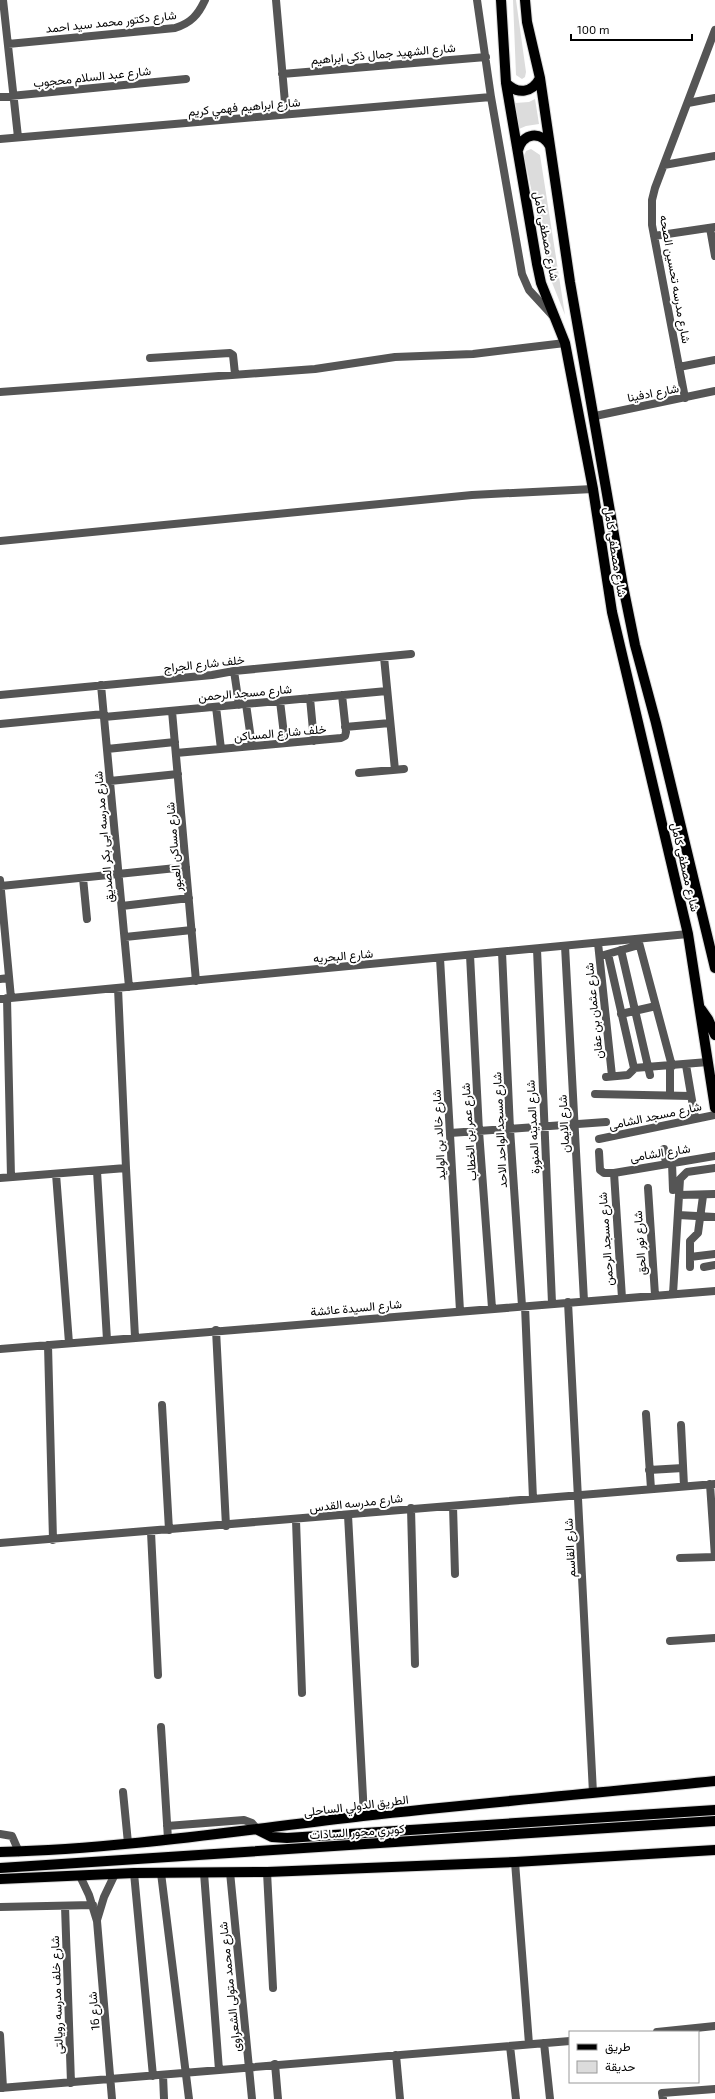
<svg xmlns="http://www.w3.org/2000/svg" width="715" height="2099" font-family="'Exo 2',Vazirmatn,sans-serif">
  <rect width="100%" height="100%" fill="#fff"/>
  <path fill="#dcdcdc" d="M513,0h3l10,72 -1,5 -3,2 -6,-4z
    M535,99l4,25 -13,2 -7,3 -4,-26 14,-1z
    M531,149l9,6 25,160 -14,-35 -27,-124 2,-5z"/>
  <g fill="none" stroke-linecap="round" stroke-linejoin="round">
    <g stroke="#dbdbdb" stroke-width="12">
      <path id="primary" d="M501,0l5,83 31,181 4,19 24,60 28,146 19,123 76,322 27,174
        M525,0l2,22 13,56 30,204 53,304 12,59 21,78 59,245
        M506,83c12,12 26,10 34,-5
        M518,150c5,-17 23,-20 32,-4
        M701,1009l7,10 7,16
        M258,1830l14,7 15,1 428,-28
        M0,1852c121,-3 242,-22 363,-36 117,-13 235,-23 352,-35
        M0,1868l715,-47
        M0,1879l134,-6 133,-1 248,-10 200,-12"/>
    </g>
    <path stroke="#555" stroke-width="8" d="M3,0l15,137
      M276,0l10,114
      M477,0l14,97 31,177 7,16 23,25
      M8,44l167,-16c16,-5 23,-13 30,-28
      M282,74l204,-17
      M0,97l186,-18
      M688,103l27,-5
      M0,139l491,-42
      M664,165l51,-9
      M710,228l5,28
      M654,236l61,-9
      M150,358l80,-5 3,2 2,19
      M679,367l36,-7
      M0,392l315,-23 80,-12 78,-3 92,-11
      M685,398l-33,-173v-25l3,-12 60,-158
      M595,416l120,-25
      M0,541l472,-46 121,-6
      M384,657l11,113
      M234,671l5,34
      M101,685l28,302
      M0,695l212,-20 22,-4 177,-17
      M310,698l4,43
      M280,701l5,42
      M246,704l6,42
      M216,707l5,42
      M172,711l24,270
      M104,717l283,-26
      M0,724l104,-10
      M345,727l45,-4
      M107,749l68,-7
      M176,753l165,-15 4,-2 1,-4 -4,-37
      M359,773l45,-4
      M110,781l68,-7
      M83,878l4,41
      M0,880l11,118
      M1,886l185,-19
      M122,906l67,-8
      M125,937l67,-7
      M638,939l34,127
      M598,943l14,133
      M565,946l19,355
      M537,949l15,354
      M621,950l29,125
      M502,952l8,177 12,177
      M608,954l26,114 74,-6
      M470,955l9,176 13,177
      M604,955l35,-10
      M440,958l20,353
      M0,979l9,-1
      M118,988l8,180 9,169
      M7,998l4,179
      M0,999l688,-65
      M621,1014l35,-8
      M686,1065l9,53
      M670,1066v29
      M606,1077l22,-2 6,-6
      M595,1094l96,2
      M450,1133l156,-11
      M599,1139l116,-24
      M664,1149l2,15
      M599,1152l1,18 4,3h10
      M672,1163l1,27
      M97,1171l10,169
      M56,1174l13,169
      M0,1178l126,-10
      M648,1188l7,107
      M679,1195l36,-1
      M678,1215l37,2
      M690,1257l25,-3
      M690,1267v-26l8,-8 5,-37
      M704,1267l11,-2
      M673,1294l7,-115 7,-7 28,-4
      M622,1298l-8,-125 101,-17
      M568,1302l25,491
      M525,1306l8,193
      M216,1330l10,196
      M48,1345l5,195
      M0,1349l715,-58
      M162,1405l7,125
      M646,1414l5,75
      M681,1425l3,61
      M649,1470l34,-2
      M710,1484l5,73
      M453,1506l2,68
      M411,1508l4,156
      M348,1515l16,301
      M296,1520l6,173
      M151,1532l7,143
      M0,1543l715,-59
      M680,1558l35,-1
      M670,1641l45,-3
      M161,1727l7,112
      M123,1792l5,51
      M167,1826l77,-6 8,3 6,7
      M0,1834l12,2 7,16
      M515,1862l14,182
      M230,1872l22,227
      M267,1872l6,116
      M134,1873l19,203
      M161,1873l28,226
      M204,1873l15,197
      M80,1876l9,19 8,26 15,178
      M65,1906l6,177
      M0,1907l93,-2
      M97,1920l7,-23 11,-23
      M657,2032l58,-6
      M0,2035l3,53
      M544,2043l6,56
      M510,2046l6,53
      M396,2055l4,44
      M275,2064l3,35
      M163,2075l1,24
      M0,2088l570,-47
      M663,2099l-1,-6 53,-4"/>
    <use href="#primary" stroke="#000" stroke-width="10"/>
  </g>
  <g text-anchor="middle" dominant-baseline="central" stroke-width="4" stroke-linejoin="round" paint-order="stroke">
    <g font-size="12" fill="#000" stroke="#fff">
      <text transform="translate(111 21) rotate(-6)">شارع دكتور محمد سيد احمد</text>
      <text transform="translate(383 53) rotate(-5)">شارع الشهيد جمال ذكى ابراهيم</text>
      <text transform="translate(92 76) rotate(-6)">شارع عبد السلام محجوب</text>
      <text transform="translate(244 106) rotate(-5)">شارع ابراهيم فهمي كريم</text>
      <text transform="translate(547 236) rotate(79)">شارع مصطفى كامل</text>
      <text transform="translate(676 279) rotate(80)">شارع مدرسه تحسين الصحه</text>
      <text transform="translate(653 392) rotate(-11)">شارع ادفينا</text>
      <text transform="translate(616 552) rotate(81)">شارع مصطفى كامل</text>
      <text transform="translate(204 663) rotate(-6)">خلف شارع الجراج</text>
      <text transform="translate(245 692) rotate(-5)">شارع مسجد الرحمن</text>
      <text transform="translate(280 732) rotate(-5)">خلف شارع المساكن</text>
      <text transform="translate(103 837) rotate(-95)">شارع مدرسه ابى بكر الصديق</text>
      <text transform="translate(173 847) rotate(-95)">شارع مساكن العبور</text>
      <text transform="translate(686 867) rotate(77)">شارع مصطفى كامل</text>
      <text transform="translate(343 955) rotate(-5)">شارع البحريه</text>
      <text transform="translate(593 1011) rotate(-96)">شارع عثمان بن عفان</text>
      <text transform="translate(655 1115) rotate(-12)">شارع مسجد الشامى</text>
      <text transform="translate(563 1124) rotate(-93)">شارع الايمان</text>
      <text transform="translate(532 1127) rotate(-93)">شارع المدينه المنورة</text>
      <text transform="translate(499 1130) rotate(-93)">شارع مسجد الواحد الاحد</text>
      <text transform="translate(468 1132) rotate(-94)">شارع عمر بن الخطاب</text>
      <text transform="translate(438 1135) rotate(-93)">شارع خالد بن الوليد</text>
      <text transform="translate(660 1152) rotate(-9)">شارع الشامى</text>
      <text transform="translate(605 1239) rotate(-94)">شارع مسجد الرحمن</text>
      <text transform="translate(639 1243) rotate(-94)">شارع نور الحق</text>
      <text transform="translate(356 1307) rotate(-5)">شارع السيدة عائشة</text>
      <text transform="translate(356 1502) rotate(-6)">شارع مدرسه القدس</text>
      <text transform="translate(569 1548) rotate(-93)">شارع القاسم</text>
      <text transform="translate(356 1805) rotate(-7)">الطريق الدولي الساحلى</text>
      <text transform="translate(357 1831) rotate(-4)">كوبري محور السادات</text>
      <text transform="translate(229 1987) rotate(-96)">شارع محمد متولى الشعراوى</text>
      <text transform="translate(56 1995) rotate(-92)">شارع خلف مدرسه رويالتى</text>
      <text transform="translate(93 2011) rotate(-95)">شارع 16</text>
    </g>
  </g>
  <rect x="569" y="2031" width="130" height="52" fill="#ffffff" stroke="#999999"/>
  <rect x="577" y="2044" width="20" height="6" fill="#000000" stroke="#999999"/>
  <text x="605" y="2051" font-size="12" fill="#000000">طريق</text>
  <rect x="577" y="2061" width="20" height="12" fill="#dcdcdc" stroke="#999999"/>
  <text x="605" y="2071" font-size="12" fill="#000000">حديقة</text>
  <path d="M571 34v6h121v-6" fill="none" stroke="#000000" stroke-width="2"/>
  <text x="577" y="34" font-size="12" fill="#000000" stroke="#ffffff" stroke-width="3" paint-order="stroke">100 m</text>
</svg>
